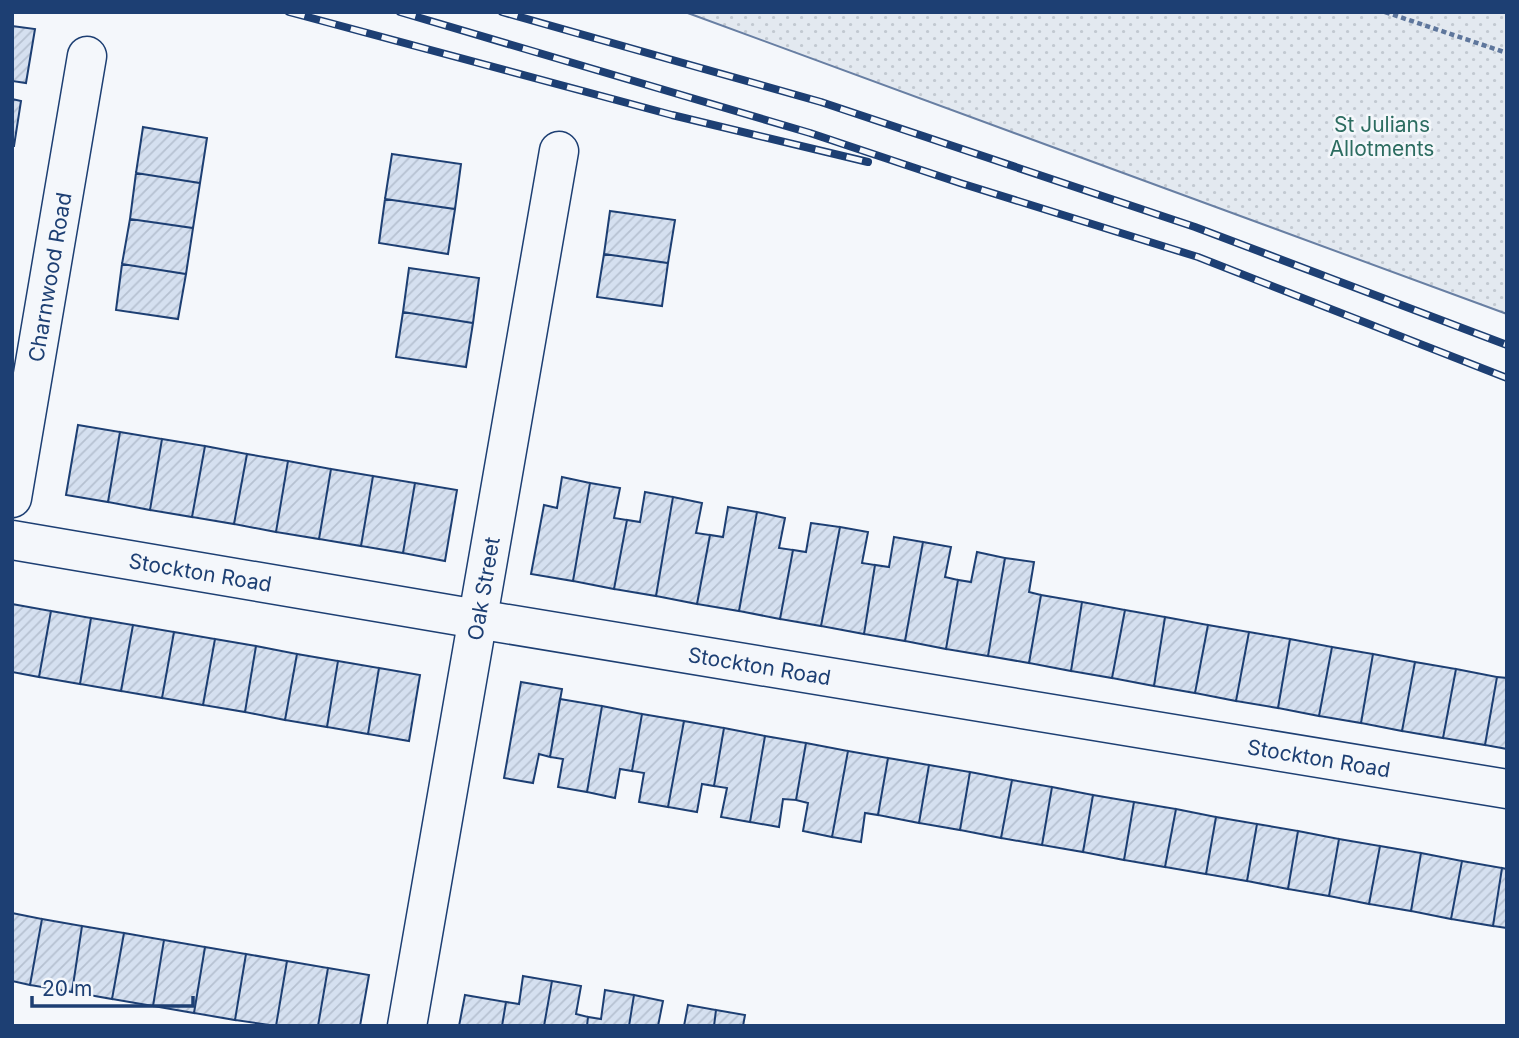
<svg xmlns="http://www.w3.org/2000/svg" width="1519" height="1038" font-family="Inter,sans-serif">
  <defs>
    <pattern id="garden-dots" width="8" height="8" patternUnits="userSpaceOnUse" patternTransform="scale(1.75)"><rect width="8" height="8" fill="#e3e9f0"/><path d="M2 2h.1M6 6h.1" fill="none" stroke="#c2c9d1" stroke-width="1.8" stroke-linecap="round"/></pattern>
    <pattern id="building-hatch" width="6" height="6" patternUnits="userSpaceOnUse" patternTransform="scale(1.75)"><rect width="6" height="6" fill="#d5e0f0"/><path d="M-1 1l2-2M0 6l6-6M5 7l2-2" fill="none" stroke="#b6c1d1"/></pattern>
  </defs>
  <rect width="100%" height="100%" fill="#f4f7fb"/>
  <path fill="url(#garden-dots)" stroke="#687fa3" stroke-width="2" d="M685,12h822v302z"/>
  <path fill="url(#building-hatch)" stroke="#1d3f73" stroke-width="2" d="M12,26l23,3 -9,54 -14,-2z
    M12,99l9,2 -7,45h-2z
    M143,127l64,11 -7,45 -64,-10z
    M392,154l69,10 -6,45 -70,-10z
    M136,173l64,10 -7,45 -63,-9z
    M385,199l70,10 -7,45 -69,-11z
    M610,211l65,9 -7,43 -64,-9z
    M130,219l63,9 -7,46 -64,-10z
    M604,254l64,9 -6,43 -65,-9z
    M122,264l64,10 -8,45 -62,-9z
    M409,268l70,10 -6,45 -70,-11z
    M403,312l70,11 -7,44 -70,-10z
    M78,425l42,7 -12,70 -42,-7z
    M120,432l42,7 -12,71 -42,-8z
    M162,439l43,7 -13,71 -42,-7z
    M205,446l42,8 -13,70 -42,-7z
    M247,454l41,7 -12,71 -42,-8z
    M288,461l43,8 -12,70 -43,-7z
    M331,469l42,7 -12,70 -42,-7z
    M373,476l42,7 -12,70 -42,-7z
    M562,477l28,6 -17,98 -42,-7 13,-69 13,3z
    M415,483l42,7 -12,71 -42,-8z
    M590,483l30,5 -6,30 13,2 -13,69 -41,-8z
    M645,492l28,5 -17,99 -42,-7 13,-69 13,2z
    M673,497l29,6 -6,30 14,2 -13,69 -41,-8z
    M728,507l29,5 -18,99 -42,-7 13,-69 13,2z
    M757,512l28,6 -6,30 14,2 -13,69 -41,-8z
    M811,523l29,4 -19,99 -41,-7 13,-69 13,2z
    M840,527l28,5 -6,31 13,2 -11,69 -43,-8z
    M894,537l29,5 -18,99 -41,-7 11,-69 14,2z
    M923,542l28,5 -6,30 13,3 -12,69 -41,-8z
    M977,552l28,6 -17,98 -42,-7 12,-69 13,2z
    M1005,558l29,4 -5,30 12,3 -12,68 -41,-7z
    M1041,595l41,7 -11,69 -42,-8z
    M1082,602l43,8 -13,68 -41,-7z
    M12,604l39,7 -12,66 -27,-5z
    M1125,610l40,7 -11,69 -42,-8z
    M51,611l40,7 -11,66 -41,-7z
    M1165,617l43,8 -13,68 -41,-7z
    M91,618l42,7 -12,66 -41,-7z
    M133,625l41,7 -12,66 -41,-7z
    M1208,625l41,7 -13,69 -41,-8z
    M174,632l41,7 -12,66 -41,-7z
    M1249,632l41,7 -12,69 -42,-7z
    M215,639l41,7 -11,66 -42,-7z
    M1290,639l42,8 -13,69 -41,-8z
    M256,646l41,8 -12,66 -40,-8z
    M1332,647l41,7 -12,69 -42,-7z
    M297,654l41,7 -11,66 -42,-7z
    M1373,654l42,8 -13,69 -41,-8z
    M338,661l41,7 -11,66 -41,-7z
    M1415,662l41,7 -13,69 -41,-7z
    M379,668l41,7 -11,66 -41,-7z
    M1456,669l41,8 -12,68 -42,-7z
    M1497,677l10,1v71l-22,-4z
    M521,682l41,7 -12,68 -11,-3 -6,29 -29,-5z
    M560,699l42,7 -15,86 -29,-5 5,-28 -13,-2z
    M602,706l40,8 -10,57 -12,-2 -5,29 -28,-6z
    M642,714l42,7 -16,86 -29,-5 5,-29 -12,-2z
    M684,721l40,7 -10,58 -12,-2 -5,28 -29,-5z
    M724,728l41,8 -15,86 -29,-5 6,-29 -13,-2z
    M765,736l41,7 -10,57 -13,-1 -4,28 -29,-5z
    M806,743l42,8 -16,86 -29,-6 5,-28 -12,-3z
    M848,751l40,7 -10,57 -13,-2 -4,29 -29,-5z
    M888,758l41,7 -10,58 -41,-8z
    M929,765l41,7 -10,58 -41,-7z
    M970,772l42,8 -11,58 -41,-8z
    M1012,780l40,7 -10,58 -41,-7z
    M1052,787l41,8 -10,57 -41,-7z
    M1093,795l41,7 -10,58 -41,-8z
    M1134,802l42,7 -11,58 -41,-7z
    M1176,809l40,8 -10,57 -41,-7z
    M1216,817l41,7 -10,57 -41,-7z
    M1257,824l41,7 -10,58 -41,-8z
    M1298,831l41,8 -10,57 -41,-7z
    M1339,839l41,7 -11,58 -40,-8z
    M1380,846l41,7 -10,58 -42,-7z
    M1421,853l41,8 -11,58 -40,-8z
    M1462,861l40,7 -9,58 -42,-7z
    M1502,868l5,1v59l-14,-2z
    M12,913l30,6 -12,66 -18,-4z
    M42,919l40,7 -10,66 -42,-7z
    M82,926l42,7 -12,66 -40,-7z
    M124,933l40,7 -11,66 -41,-7z
    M164,940l41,7 -11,66 -41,-7z
    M205,947l41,7 -11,66 -41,-7z
    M246,954l41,7 -11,65 -41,-6z
    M287,961l41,7 -10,58h-42z
    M328,968l41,7 -9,51h-42z
    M523,976l29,5 -8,45h-42l4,-24 13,2z
    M552,981l29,5 -5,28 12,3 -1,9h-43z
    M605,990l29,5 -5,31h-42l1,-9 13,2z
    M465,995l41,7 -4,24h-43z
    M634,995l29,6 -5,25h-29z
    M688,1005l28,5 -2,16h-30z
    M716,1010l29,5 -2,11h-29z"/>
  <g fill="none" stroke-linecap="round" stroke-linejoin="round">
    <g stroke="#1d3f73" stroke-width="41">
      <g id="street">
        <path id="s1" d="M12,498l75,-442"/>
        <path id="s2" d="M12,540l465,79 1030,170"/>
        <path id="s3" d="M407,1026l152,-875"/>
      </g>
    </g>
    <path stroke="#5e769c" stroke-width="4.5" stroke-dasharray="5 3.5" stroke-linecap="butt" d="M1385,12l122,41"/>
    <use href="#street" stroke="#f4f7fb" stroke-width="38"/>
    <g stroke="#1d3f73" stroke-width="8">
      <path id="rail" d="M289,12l383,103 196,47
        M400,12l410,121 150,50 238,74 309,121
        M502,12l319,90 374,125 312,118"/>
    </g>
    <use href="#rail" stroke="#f4f7fb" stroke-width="5" stroke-dasharray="16" stroke-linecap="butt"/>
  </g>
  <g text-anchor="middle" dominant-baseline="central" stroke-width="5" stroke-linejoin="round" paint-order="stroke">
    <g font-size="21" fill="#2c6c60" stroke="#f4f7fb">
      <text x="1382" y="124">St Julians<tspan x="1382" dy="24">Allotments</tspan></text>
    </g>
    <g font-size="21" fill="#1d3f73" stroke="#f4f7fb">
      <text stroke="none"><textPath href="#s1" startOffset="224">Charnwood Road</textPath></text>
      <text stroke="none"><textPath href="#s2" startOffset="191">Stockton Road</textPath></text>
      <text stroke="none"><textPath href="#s3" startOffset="444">Oak Street</textPath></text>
      <text stroke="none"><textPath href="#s2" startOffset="758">Stockton Road</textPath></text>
      <text stroke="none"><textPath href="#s2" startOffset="1325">Stockton Road</textPath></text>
    </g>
  </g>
  <rect width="1519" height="1038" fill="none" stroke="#1d3f73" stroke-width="28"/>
  <path d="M32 996v10h161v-10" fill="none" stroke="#1d3f73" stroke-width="3.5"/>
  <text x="42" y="996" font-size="21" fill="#1d3f73" stroke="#f4f7fb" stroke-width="5" paint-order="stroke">20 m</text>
</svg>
